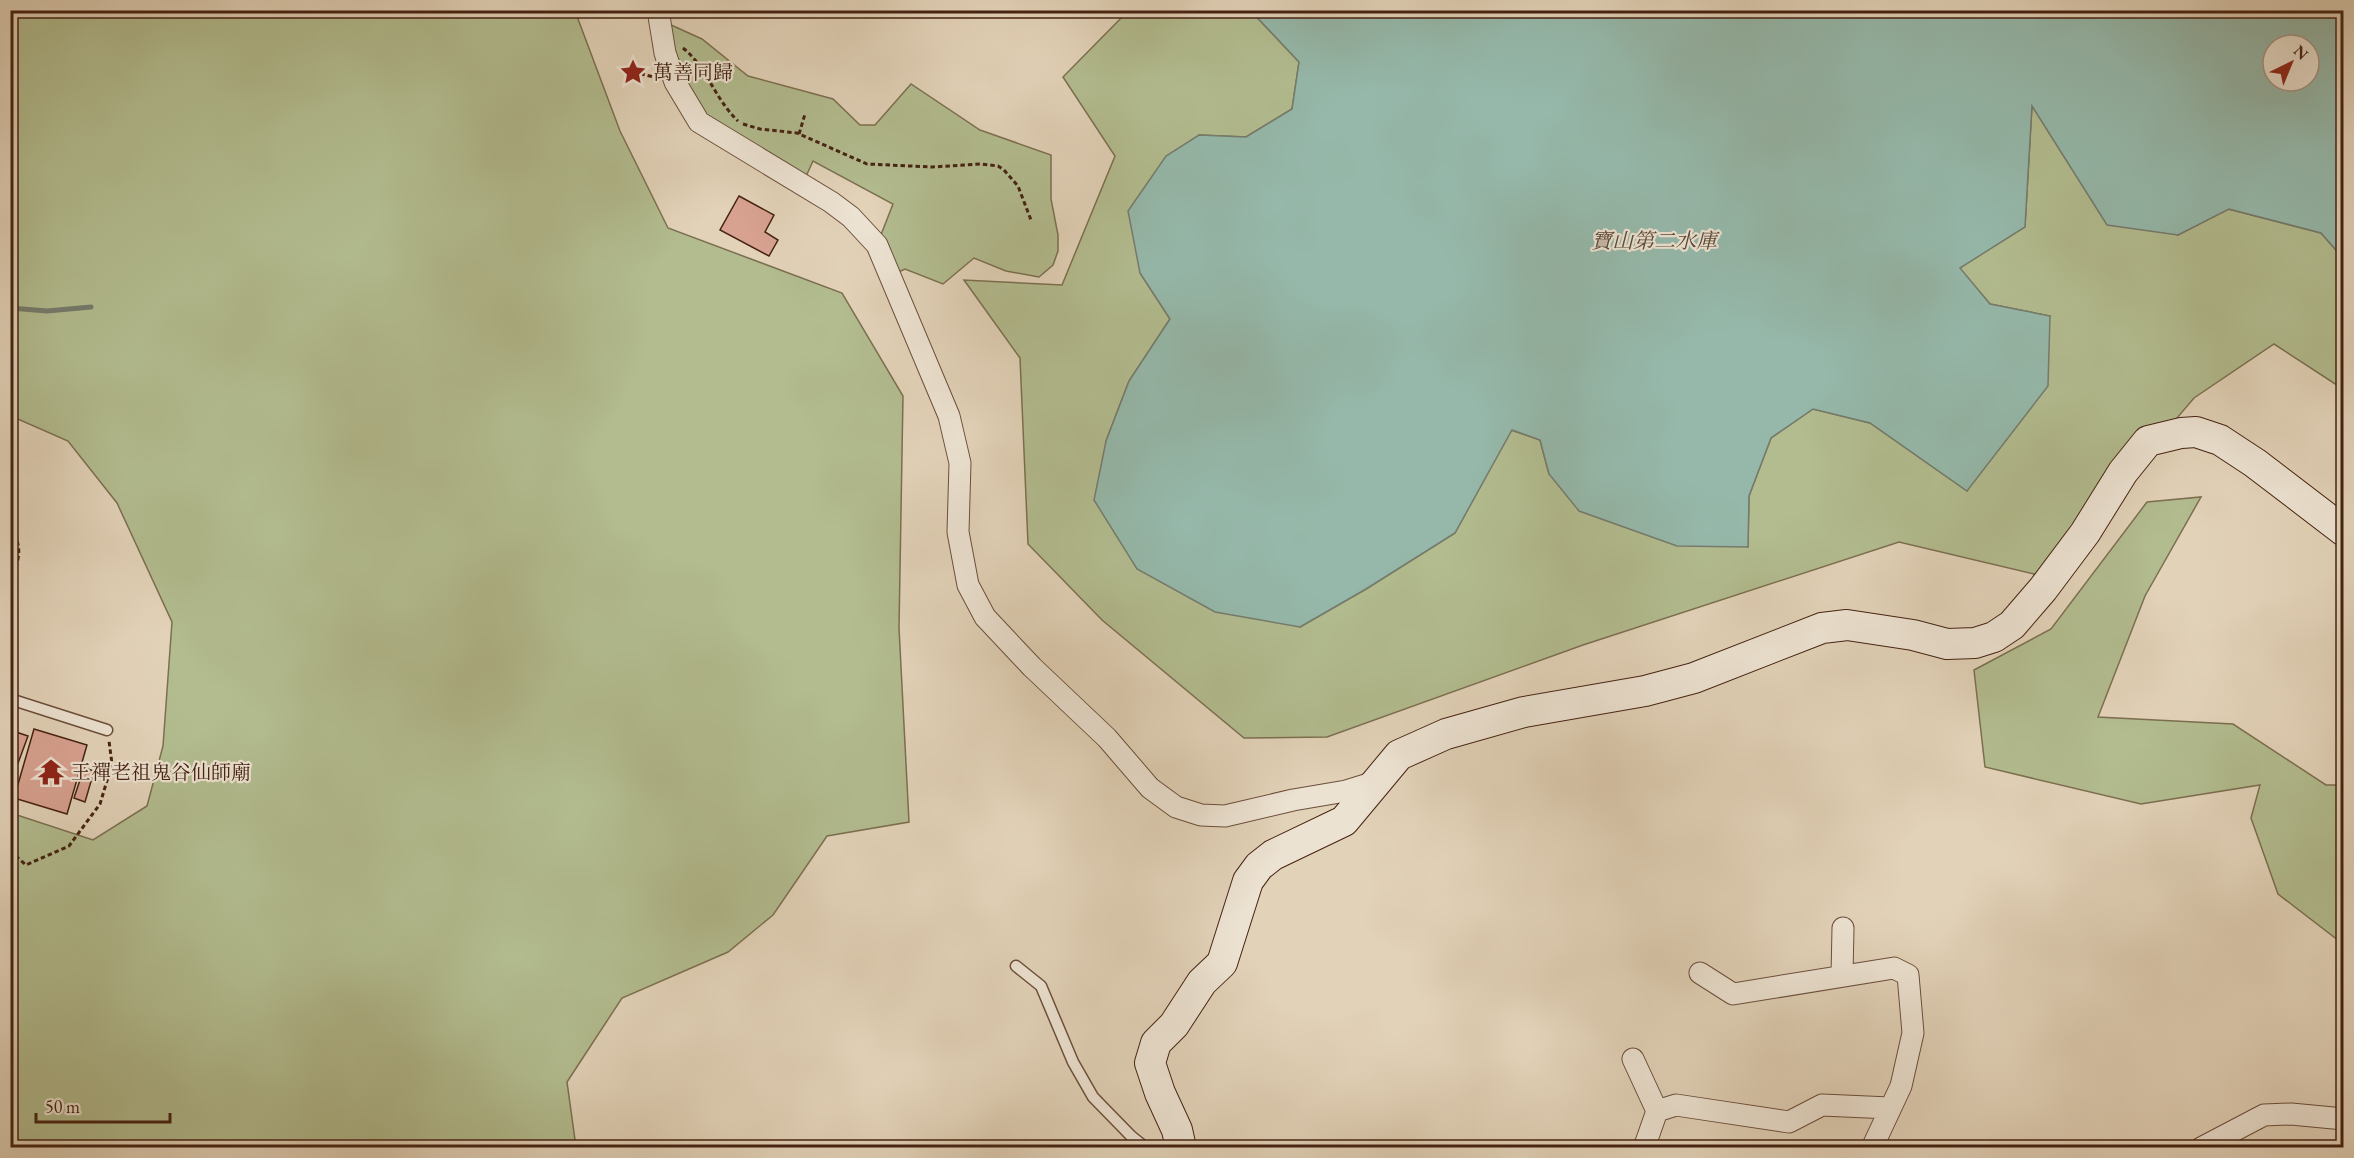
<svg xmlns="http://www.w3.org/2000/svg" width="2354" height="1158" font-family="'EB Garamond','Noto Serif TC',serif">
  <rect width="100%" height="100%" fill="#e2d2b8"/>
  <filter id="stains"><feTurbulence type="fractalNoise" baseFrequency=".00333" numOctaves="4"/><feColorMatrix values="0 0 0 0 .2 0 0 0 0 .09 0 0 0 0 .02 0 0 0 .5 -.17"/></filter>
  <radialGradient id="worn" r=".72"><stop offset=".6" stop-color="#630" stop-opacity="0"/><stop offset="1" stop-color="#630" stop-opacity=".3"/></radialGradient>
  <path fill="#b2bc8f" stroke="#7c6f50" stroke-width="1.5" d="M11,10l564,1 45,120 48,97 174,65 61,103 -4,232 10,194 -82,14 -54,79 -45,37 -106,46 -55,84 9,65h-565v-334l82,27 54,-34 16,-60 9,-124 -55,-119 -49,-62 -57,-25z
    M1128,11h123l48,51 -7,47 -46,28 -47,-2 -59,138 30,46 -41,62 -23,60 194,186 66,-38 89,-56 56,-103 29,10 9,34 199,73 1,-51 22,-58 42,-29 57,14 97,68 83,-175 -60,-12 -31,-36 66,-42 7,-121 146,130 50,-26 93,24 22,25v131l-69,-45 -80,54 -152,178 -143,-34 -316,103 -256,92 -83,1 -142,-118 -74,-76 -8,-186 -56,-78 98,5 53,-129 -52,-79z
    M660,20l42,19 46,37 85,23 27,26h15l36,-41 69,46 71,25v44l7,36v16l-5,14 -14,12 -33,-6 -32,-13 -31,26 -38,-15 -15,7 -13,-31 16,-41 -80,-43 -11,24 -103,-63z
    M2201,497l-56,99 -47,121 135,7 93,61h17v159l-65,-50 -27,-76 9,-33 -119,19 -156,-37 -11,-97 77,-41 96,-127z"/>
  <path fill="#95b8aa" stroke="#757c6d" stroke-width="1.5" fill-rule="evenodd" d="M1251,11h1092v247l-22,-25 -92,-24 -51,26 -71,-10 -75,-119 -7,121 -65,41 30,36 60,12 -2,70 -81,105 -97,-68 -57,-14 -42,29 -22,58 -1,51 -71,-1 -98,-35 -30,-37 -9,-34 -28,-10 -57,103 -89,56 -66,38 -85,-15 -78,-43 -43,-69 12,-59 23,-60 41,-62 -30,-46 -12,-62 38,-55 33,-21 47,2 46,-28 7,-47zM2273,45h36v36h-36z"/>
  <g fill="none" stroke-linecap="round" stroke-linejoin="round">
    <path stroke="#757c6d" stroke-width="5" d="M10,308l37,3 44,-4"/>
  </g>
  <path fill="#d8a291" stroke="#452212" stroke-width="1.5" d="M739,196l35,19 -9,17 13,8 -9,16 -49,-26z
    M34,729l53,16 -20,69 -53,-16z
    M10,730l18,6 -18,49z
    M84,768l10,3 -9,31 -11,-4z"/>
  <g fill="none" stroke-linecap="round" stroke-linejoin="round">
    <g stroke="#6c4e3c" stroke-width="13">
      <path id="lane" d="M10,699l97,31
        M1016,966l25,20 32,76 20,35 38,39 15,12"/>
    </g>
    <g stroke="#6c4e3c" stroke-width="23">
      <path id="street" d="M658,10l7,43 10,29 24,40 132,80 20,15 26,28 72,171 11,47 -2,69 10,53 17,32 47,50 75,71 43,50 26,19 25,8 24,1 68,-16 53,-9 29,-9
        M1700,973l33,21 161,-26 14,7 5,58 -12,53 -29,62
        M1842,976l1,-48
        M1633,1059l24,52
        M1644,1148l13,-37 19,-6 113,17 33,-17 68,3
        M2201,1148l63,-33 27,-1 53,5"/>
    </g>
    <g stroke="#452212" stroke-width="32">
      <path id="secondary" d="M1181,1148l-4,-18 -17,-37 -10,-30 6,-20 18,-18 28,-43 20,-19 26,-82 11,-15 14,-11 71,-34 55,-66 47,-21 78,-22 121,-21 49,-13 128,-50 25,-3 66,10 34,9 28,-1 19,-6 18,-12 31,-36 42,-56 38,-61 25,-31 33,-8 15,-1 24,8 35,23 89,68"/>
    </g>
    <path stroke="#452212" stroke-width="3" stroke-dasharray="4.5 3" stroke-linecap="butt" d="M683,48c24,19 31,50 55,73
      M633,72l21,5
      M743,124l17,5 37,4 70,31 65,3 49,-3 17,2 6,4 14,16 13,34
      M799,134l6,-20
      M10,528c14,18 9,34 0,53
      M10,851l16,14 43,-19 31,-42 12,-40 -3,-23"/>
    <use href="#lane" stroke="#ece2d1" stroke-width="10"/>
    <use href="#street" stroke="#ece2d1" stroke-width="21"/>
    <use href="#secondary" stroke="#ece2d1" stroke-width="30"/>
  </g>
  <defs>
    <g id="sight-bare" transform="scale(2.07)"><path d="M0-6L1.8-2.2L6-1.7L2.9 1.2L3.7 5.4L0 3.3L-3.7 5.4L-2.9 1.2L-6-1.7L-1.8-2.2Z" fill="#8f2418" stroke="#ece2d1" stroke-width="2.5" paint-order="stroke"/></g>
    <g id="temple-bare" transform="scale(2.07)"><path d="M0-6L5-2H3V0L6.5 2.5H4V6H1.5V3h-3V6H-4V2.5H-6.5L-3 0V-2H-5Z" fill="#8f2418" stroke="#ece2d1" stroke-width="2.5" paint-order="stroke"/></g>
  </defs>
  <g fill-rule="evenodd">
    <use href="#sight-bare" x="633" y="72"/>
    <use href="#temple-bare" x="51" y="772"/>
  </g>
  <g text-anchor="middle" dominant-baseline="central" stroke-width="4.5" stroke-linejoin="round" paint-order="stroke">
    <g font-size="20" fill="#452212" stroke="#ece2d1" text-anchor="start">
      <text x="653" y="72">萬善同歸</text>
      <text x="71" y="772">王禪老祖鬼谷仙師廟</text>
    </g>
    <g font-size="21" font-style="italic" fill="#594838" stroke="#ece2d1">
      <text x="1654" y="240">寶山第二水庫</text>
    </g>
  </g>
  <rect width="2354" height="1158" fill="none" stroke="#e2d2b8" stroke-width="36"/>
  <rect x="12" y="12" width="2330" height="1134" fill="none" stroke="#452212" stroke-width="3"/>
  <rect x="18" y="18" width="2318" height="1122" fill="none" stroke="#452212" stroke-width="1.5"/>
  <g transform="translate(2291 63) rotate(43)"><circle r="28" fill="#ece2d1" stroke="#a99585" stroke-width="1.5"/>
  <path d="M0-4.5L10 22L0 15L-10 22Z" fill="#8f2418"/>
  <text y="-9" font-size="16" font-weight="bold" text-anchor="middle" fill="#452212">N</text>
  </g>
  <path d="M36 1113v9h134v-9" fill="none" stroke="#452212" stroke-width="3"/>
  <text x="45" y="1113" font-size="18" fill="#452212" stroke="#ece2d1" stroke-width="4.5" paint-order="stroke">50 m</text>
  <rect width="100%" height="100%" filter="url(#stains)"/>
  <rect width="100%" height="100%" fill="url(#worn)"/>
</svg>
